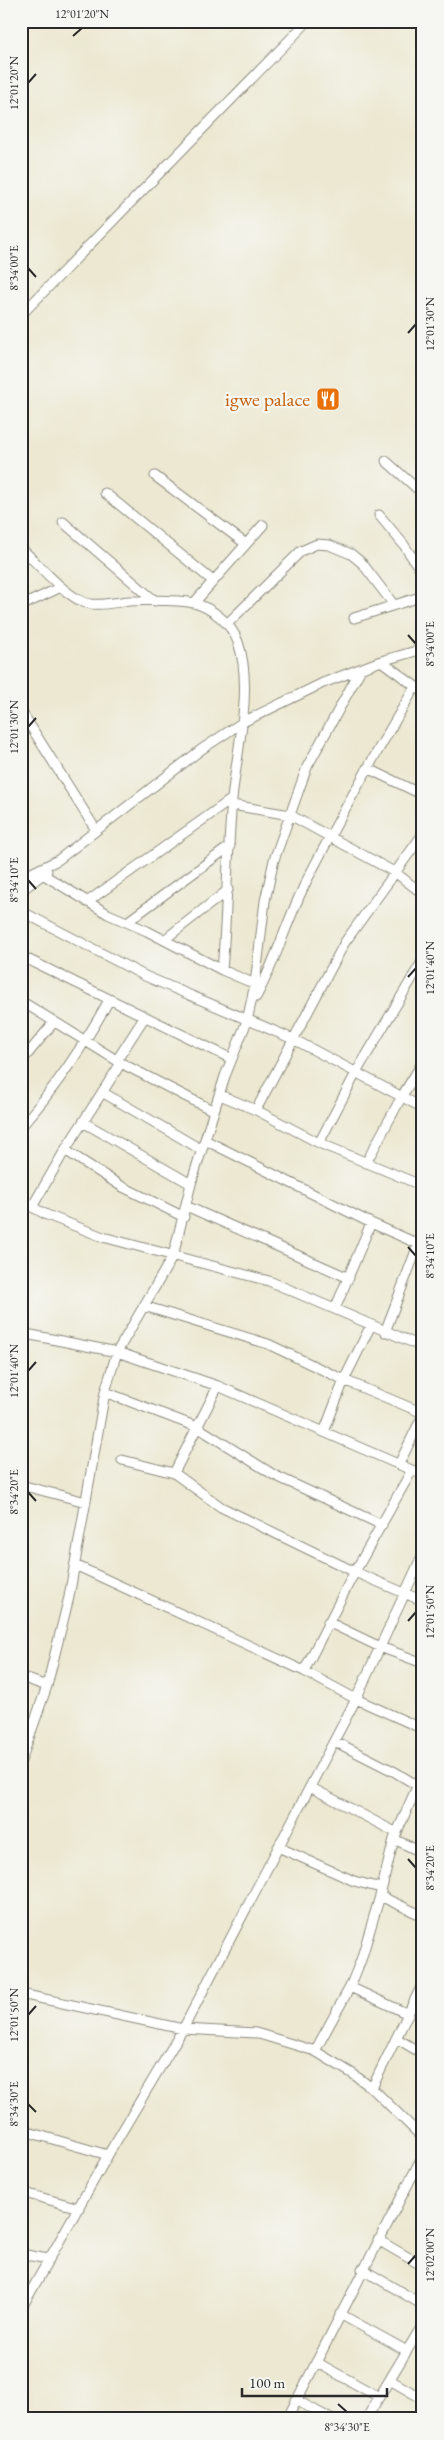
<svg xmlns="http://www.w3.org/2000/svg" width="444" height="2440" font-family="'EB Garamond',serif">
  <rect width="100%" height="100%" fill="#f6f6f2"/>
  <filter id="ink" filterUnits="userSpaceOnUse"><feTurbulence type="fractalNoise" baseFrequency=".02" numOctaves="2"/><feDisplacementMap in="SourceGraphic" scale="10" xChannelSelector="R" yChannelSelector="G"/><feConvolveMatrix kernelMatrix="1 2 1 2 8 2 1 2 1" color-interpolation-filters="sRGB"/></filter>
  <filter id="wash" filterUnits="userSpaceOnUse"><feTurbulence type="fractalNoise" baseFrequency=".0096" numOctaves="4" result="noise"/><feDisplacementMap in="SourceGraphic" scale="20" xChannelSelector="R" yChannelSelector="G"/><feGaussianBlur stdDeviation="1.12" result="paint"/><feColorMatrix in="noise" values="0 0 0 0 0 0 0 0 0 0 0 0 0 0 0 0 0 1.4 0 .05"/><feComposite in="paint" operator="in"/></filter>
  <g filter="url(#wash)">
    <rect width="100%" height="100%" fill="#ece8d1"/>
  </g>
  <g filter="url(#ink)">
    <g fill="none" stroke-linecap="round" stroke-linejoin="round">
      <g stroke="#8c8a7e" stroke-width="11">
        <path id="minor" d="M21,315l287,-294
          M386,461l37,33
          M155,476l91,68
          M105,493l108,88
          M379,515l25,30 19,29
          M63,522l92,79
          M21,548c17,16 40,43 60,53 13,7 34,1 48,0 21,-1 45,-2 65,2 18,5 37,20 44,39 16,46 -2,111 -6,158 -5,57 -5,114 -10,170
          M414,560l9,-9
          M194,603l69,-78
          M21,606l40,-19
          M354,618l69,-22
          M227,624l74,-73 16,-7 12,1 22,9 11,9 32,42
          M381,661l42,31
          M21,711l75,119
          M367,768l56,27
          M232,805l58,10 106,58 27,21
          M44,875l64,39 39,17 75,39 33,14
          M21,878l37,-18 144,-111 41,-27 80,-39 58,-22 42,-12
          M21,891l26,-20
          M87,902l145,-103
          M21,911l124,65 148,63 130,69
          M127,922l103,-76
          M164,940l64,-50
          M21,956l211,103
          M256,997c20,-36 31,-77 50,-115 34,-66 71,-131 109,-195
          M21,1001l100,62 93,48
          M117,1060l27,-42
          M21,1062l33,-40
          M102,1092l100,58
          M220,1095l36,15 63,33 104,43
          M256,1110l89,-168 78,-108
          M83,1122l108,62
          M21,1127c34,-39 63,-81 88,-127
          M205,1140l166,83 52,23
          M319,1143l38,-72 66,-111
          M65,1150l56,36 63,31
          M366,1163l36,-67 21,-34
          M21,1201l26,14 56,22 166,44 154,66
          M186,1206l163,72
          M32,1207l33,-57 56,-87
          M144,1306l124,38 76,36 79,33
          M335,1309l36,-86
          M385,1332l38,-100
          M21,1333l96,19 101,34 205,89
          M105,1392l92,35 77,48 108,50
          M324,1432l20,-52 27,-55
          M122,1460l52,13 47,34 134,65 68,29
          M399,1464l24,-49
          M174,1473l44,-87
          M21,1485l65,17
          M75,1565l229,106 52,28 67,30
          M328,1622l52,25 43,16
          M304,1671l47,-92 61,-109
          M21,1677l26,9
          M334,1741l61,31 28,17
          M21,1761l26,-75 22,-89 36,-205 12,-40 56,-96 18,-72 34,-108 22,-55 8,-37 10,-83 9,-41 33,-93 54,-98
          M310,1787l87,46
          M394,1839l29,14
          M278,1847l76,34 27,7
          M380,1896l43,20
          M350,1987l58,27
          M21,1994l162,35 73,4 59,18 38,23 19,14 51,50
          M396,2038l27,16
          M315,2051l35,-64 11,-27 19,-64 14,-57 29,-66
          M372,2088l51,-105
          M21,2130l87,25
          M21,2192l58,16
          M378,2240l45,26
          M21,2254l27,5
          M362,2269l61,36
          M21,2309l87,-154 75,-126 173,-330 67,-145
          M340,2314l67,37
          M316,2362l63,35
          M390,2380l33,19
          M296,2400l35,19
          M287,2419l136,-264
          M366,2419l57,-95"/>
      </g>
      <use href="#minor" stroke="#fff" stroke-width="9"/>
    </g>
  </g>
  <path fill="none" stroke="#2b2b2b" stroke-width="2" d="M73,36l9,-8M28,83l8,-9M28,268l8,9M408,333l8,-9M408,635l8,9M28,727l8,-9M28,880l8,9M408,977l8,-9M408,1247l8,9M28,1371l8,-9M28,1492l8,9M408,1621l8,-9M408,1859l8,9M28,2015l8,-9M28,2104l8,8M408,2264l8,-9M338,2404l9,8"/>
  <defs>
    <g id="restaurant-square" transform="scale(1.25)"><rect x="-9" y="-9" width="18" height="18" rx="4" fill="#e8710a" stroke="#f6f6f2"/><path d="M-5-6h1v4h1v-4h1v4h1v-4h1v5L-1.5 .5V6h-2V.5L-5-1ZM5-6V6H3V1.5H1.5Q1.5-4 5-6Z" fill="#fff"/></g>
  </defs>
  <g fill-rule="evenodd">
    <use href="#restaurant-square" x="328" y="399"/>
  </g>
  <g text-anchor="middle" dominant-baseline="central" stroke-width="4.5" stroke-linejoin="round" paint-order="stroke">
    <g font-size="20" fill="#c56008" stroke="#f6f6f2" text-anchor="end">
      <text x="310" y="399">igwe palace</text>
    </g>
  </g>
  <rect width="444" height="2440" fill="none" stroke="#f6f6f2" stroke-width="55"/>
  <path d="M242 2388v8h145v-8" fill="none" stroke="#2b2b2b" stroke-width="2.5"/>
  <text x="249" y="2388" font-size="15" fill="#2b2b2b" stroke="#f6f6f2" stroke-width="4" paint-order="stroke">100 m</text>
  <rect x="28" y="28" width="388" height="2384" fill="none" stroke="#2b2b2b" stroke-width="2"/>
  <g font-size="12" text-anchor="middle" fill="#2b2b2b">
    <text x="82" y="18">12°01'20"N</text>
    <text transform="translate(14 83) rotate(-90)" y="4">12°01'20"N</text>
    <text transform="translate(14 268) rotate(-90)" y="4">8°34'00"E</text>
    <text transform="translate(430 324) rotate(-90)" y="4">12°01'30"N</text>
    <text transform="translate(430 644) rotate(-90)" y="4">8°34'00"E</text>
    <text transform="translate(14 727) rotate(-90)" y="4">12°01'30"N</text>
    <text transform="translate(14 880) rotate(-90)" y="4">8°34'10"E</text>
    <text transform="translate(430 968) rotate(-90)" y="4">12°01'40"N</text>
    <text transform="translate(430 1256) rotate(-90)" y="4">8°34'10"E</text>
    <text transform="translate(14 1371) rotate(-90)" y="4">12°01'40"N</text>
    <text transform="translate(14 1492) rotate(-90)" y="4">8°34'20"E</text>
    <text transform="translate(430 1612) rotate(-90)" y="4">12°01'50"N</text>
    <text transform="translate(430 1868) rotate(-90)" y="4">8°34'20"E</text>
    <text transform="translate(14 2015) rotate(-90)" y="4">12°01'50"N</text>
    <text transform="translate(14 2104) rotate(-90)" y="4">8°34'30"E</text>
    <text transform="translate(430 2255) rotate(-90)" y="4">12°02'00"N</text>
    <text x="347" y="2431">8°34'30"E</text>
  </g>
</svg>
